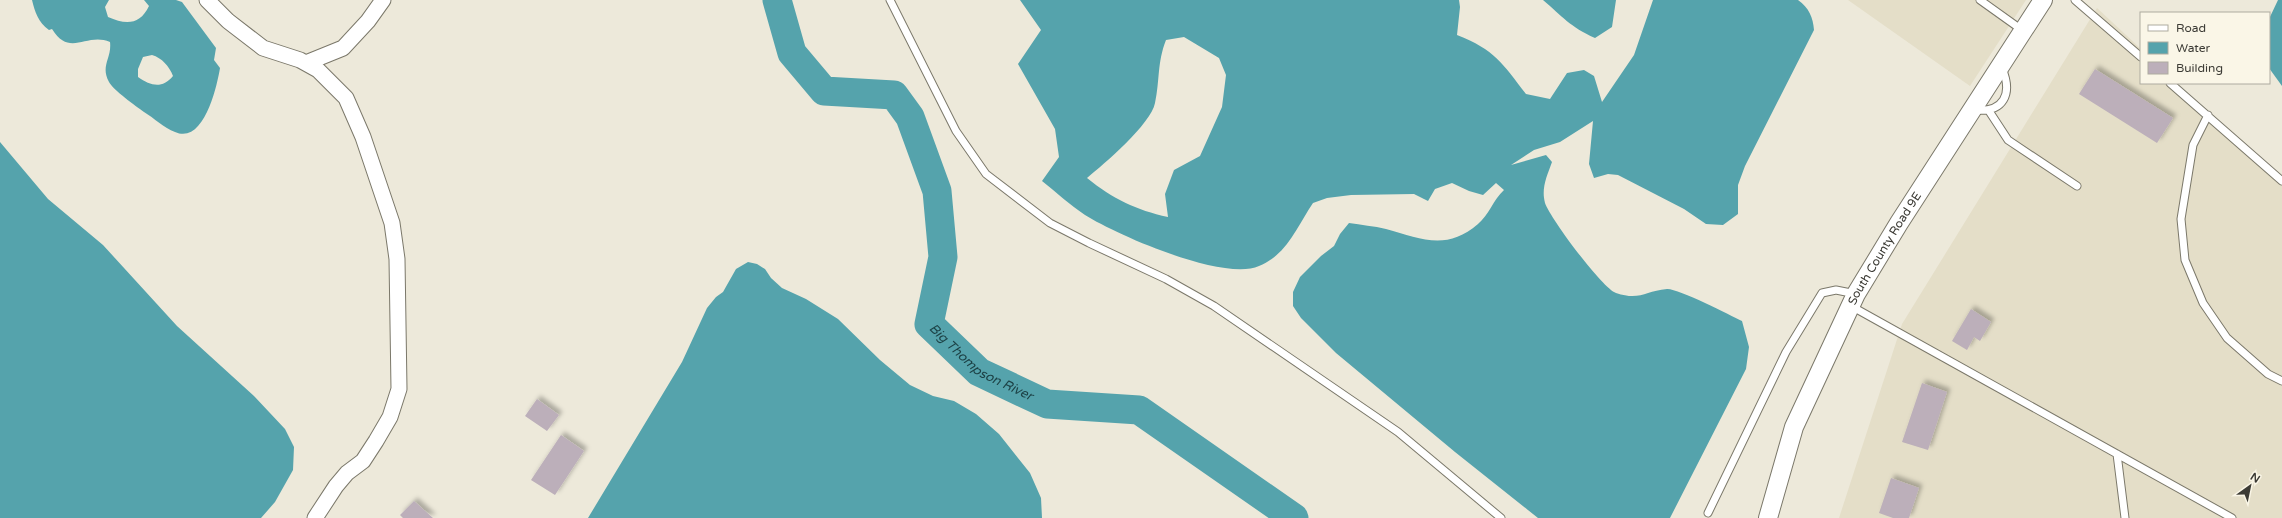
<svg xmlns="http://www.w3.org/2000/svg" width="2282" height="518" font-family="'Varela Round',sans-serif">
  <defs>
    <filter id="shadow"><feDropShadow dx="3.5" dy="-3.5" stdDeviation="2" flood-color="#0004"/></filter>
  </defs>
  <rect width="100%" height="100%" fill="#ede9da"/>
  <path fill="#e4dec8" d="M1848,0h178l-56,86z
    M2097,8l44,41v34h36l102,95 3,-2v342h-443l63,-194z"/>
  <path fill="#55a3ac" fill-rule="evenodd" d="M32,0h77l-4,7 3,10c18,8 32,8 41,-11l-5,-6h32l6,2 34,46 -2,12 6,8c-3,18 -16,77 -45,64 -11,-4 -21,-14 -31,-20 -8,-6 -31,-22 -35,-30 -9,-16 3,-24 1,-40 -24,-10 -40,16 -58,-13l-3,1c-11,-8 -14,-18 -17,-30zM152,55c10,3 17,11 21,21 -11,13 -22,10 -35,1v-8l5,-12z
    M1020,0h439l1,7 -3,28c38,15 45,28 69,59l24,5 17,-26 17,-3 10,6 8,26 32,-47 19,-55h145c11,8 15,17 16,30l-69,136 -7,19v29l-15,11 -17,-1 -22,-15 -66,-34 -10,-1 -14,4 -5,-14 4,-43 -33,21 -26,8 -23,15 35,-10 6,7c-5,14 -11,26 -7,41 5,15 57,85 71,90 24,8 29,-2 51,-4 10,-1 63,26 75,32l7,26 -3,22 -76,149h-132l-83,-66 -119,-99 -35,-35 -8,-12v-14l7,-15 21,-21 13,-10 6,-12 9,-11c12,2 25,3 37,6 35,10 61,22 92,-5 11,-9 15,-24 26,-34l-8,-7 -13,12 -14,-4 -17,-8 -17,6 -7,12 -14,-7 -63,1 -24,3 -14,5c-15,22 -26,52 -54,63 -35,16 -142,-31 -174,-51 -15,-10 -29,-23 -43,-34l17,-24 -4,-28 -37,-65 23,-34zM1184,37l35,21 7,17 -4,32 -22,49 -26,14 -9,24 3,23c-32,-7 -55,-18 -81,-39 17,-14 64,-54 68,-75 5,-23 2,-40 11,-63z
    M1543,0h73l-4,27 -17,11c-25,-11 -33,-22 -52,-38z
    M2278,0h4v86l-13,-18v-49z
    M0,142l48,57 55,46 74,81 77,70 31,33 9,18 -1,23 -18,32 -14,16h-261z
    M748,262l9,2 8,5 6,9 11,10 24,11 32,20 42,41 30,25 23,11 21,5 22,13 23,20 31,39 11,25 1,20h-454l94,-156 25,-54 9,-11 7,-5 13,-23z"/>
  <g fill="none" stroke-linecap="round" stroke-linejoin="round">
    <path stroke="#55a3ac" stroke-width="29" id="s1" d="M777,0l15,53 32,38 70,4 16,22 27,74 6,66 -14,67 50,48 68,32 92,6 155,108"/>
  </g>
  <path fill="#bcafba" filter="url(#shadow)" d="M2095,69l78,49 -16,25 -78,-49z
    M1971,309l20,13 -11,19 -6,-4 -7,13 -15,-9z
    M1922,383l25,9 -19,58 -26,-8z
    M537,399l22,16 -12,16 -22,-15z
    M561,435l23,16 -29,44 -24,-15z
    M1891,478l28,10 -10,30h-16l-14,-5z
    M414,501l19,17h-30l-3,-3z"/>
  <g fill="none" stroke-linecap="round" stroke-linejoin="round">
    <g stroke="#7b786a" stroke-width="9">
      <path id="service" d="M890,0l66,131 30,43 64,49 39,20 77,36 48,27 184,126 103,86
        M1980,0l42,30
        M2075,0l66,57
        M2170,83l112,98
        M1974,110c30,3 39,-16 28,-42
        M1989,111l19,29 69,46
        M2208,115l-15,30 -12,74 4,41 18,43 24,35 41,36 14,7
        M1851,306l381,212
        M2117,454l8,64
        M1708,513l78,-161 36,-59 14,-3 20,4"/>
    </g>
    <g stroke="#7b786a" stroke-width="17">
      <path id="minor" d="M207,0l21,21 35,27 37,12 18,10 28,28 17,39 29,86 5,36 2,130 -9,28 -14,24 -13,20 -16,12 -11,13 -21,32
        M306,63l37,-15 25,-27 15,-21"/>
    </g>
    <g stroke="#7b786a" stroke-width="20">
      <g id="tertiary">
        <path id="s2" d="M1768,518l26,-91 62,-133 43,-71 144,-223"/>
      </g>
    </g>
    <use href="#service" stroke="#fff" stroke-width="7"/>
    <use href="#minor" stroke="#fff" stroke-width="15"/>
    <use href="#tertiary" stroke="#fff" stroke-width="18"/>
  </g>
  <g text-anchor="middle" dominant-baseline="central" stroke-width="3" stroke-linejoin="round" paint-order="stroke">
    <g font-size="12" fill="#3c3b35" stroke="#faf6e7">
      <text stroke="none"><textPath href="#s2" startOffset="295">South County Road 9E</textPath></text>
    </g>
    <g font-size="13" font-style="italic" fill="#1d4246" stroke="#faf6e7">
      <text stroke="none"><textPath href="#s1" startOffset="481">Big Thompson River</textPath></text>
    </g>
  </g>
  <rect x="2140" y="12" width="130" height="72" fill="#faf6e7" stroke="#aeaba0"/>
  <rect x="2148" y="25" width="20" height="6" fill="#ffffff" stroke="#aeaba0"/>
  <text x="2176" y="32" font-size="12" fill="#3c3b35">Road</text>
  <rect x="2148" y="42" width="20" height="12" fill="#55a3ac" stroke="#aeaba0"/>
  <text x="2176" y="52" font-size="12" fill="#3c3b35">Water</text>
  <rect x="2148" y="62" width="20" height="12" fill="#bcafba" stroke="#aeaba0"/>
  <text x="2176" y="72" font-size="12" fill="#3c3b35">Building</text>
  <g transform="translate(2250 486) rotate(33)" stroke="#faf6e7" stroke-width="3" paint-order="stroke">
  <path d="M0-3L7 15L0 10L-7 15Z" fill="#3c3b35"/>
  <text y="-6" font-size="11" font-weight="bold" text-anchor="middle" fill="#3c3b35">N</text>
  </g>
</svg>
